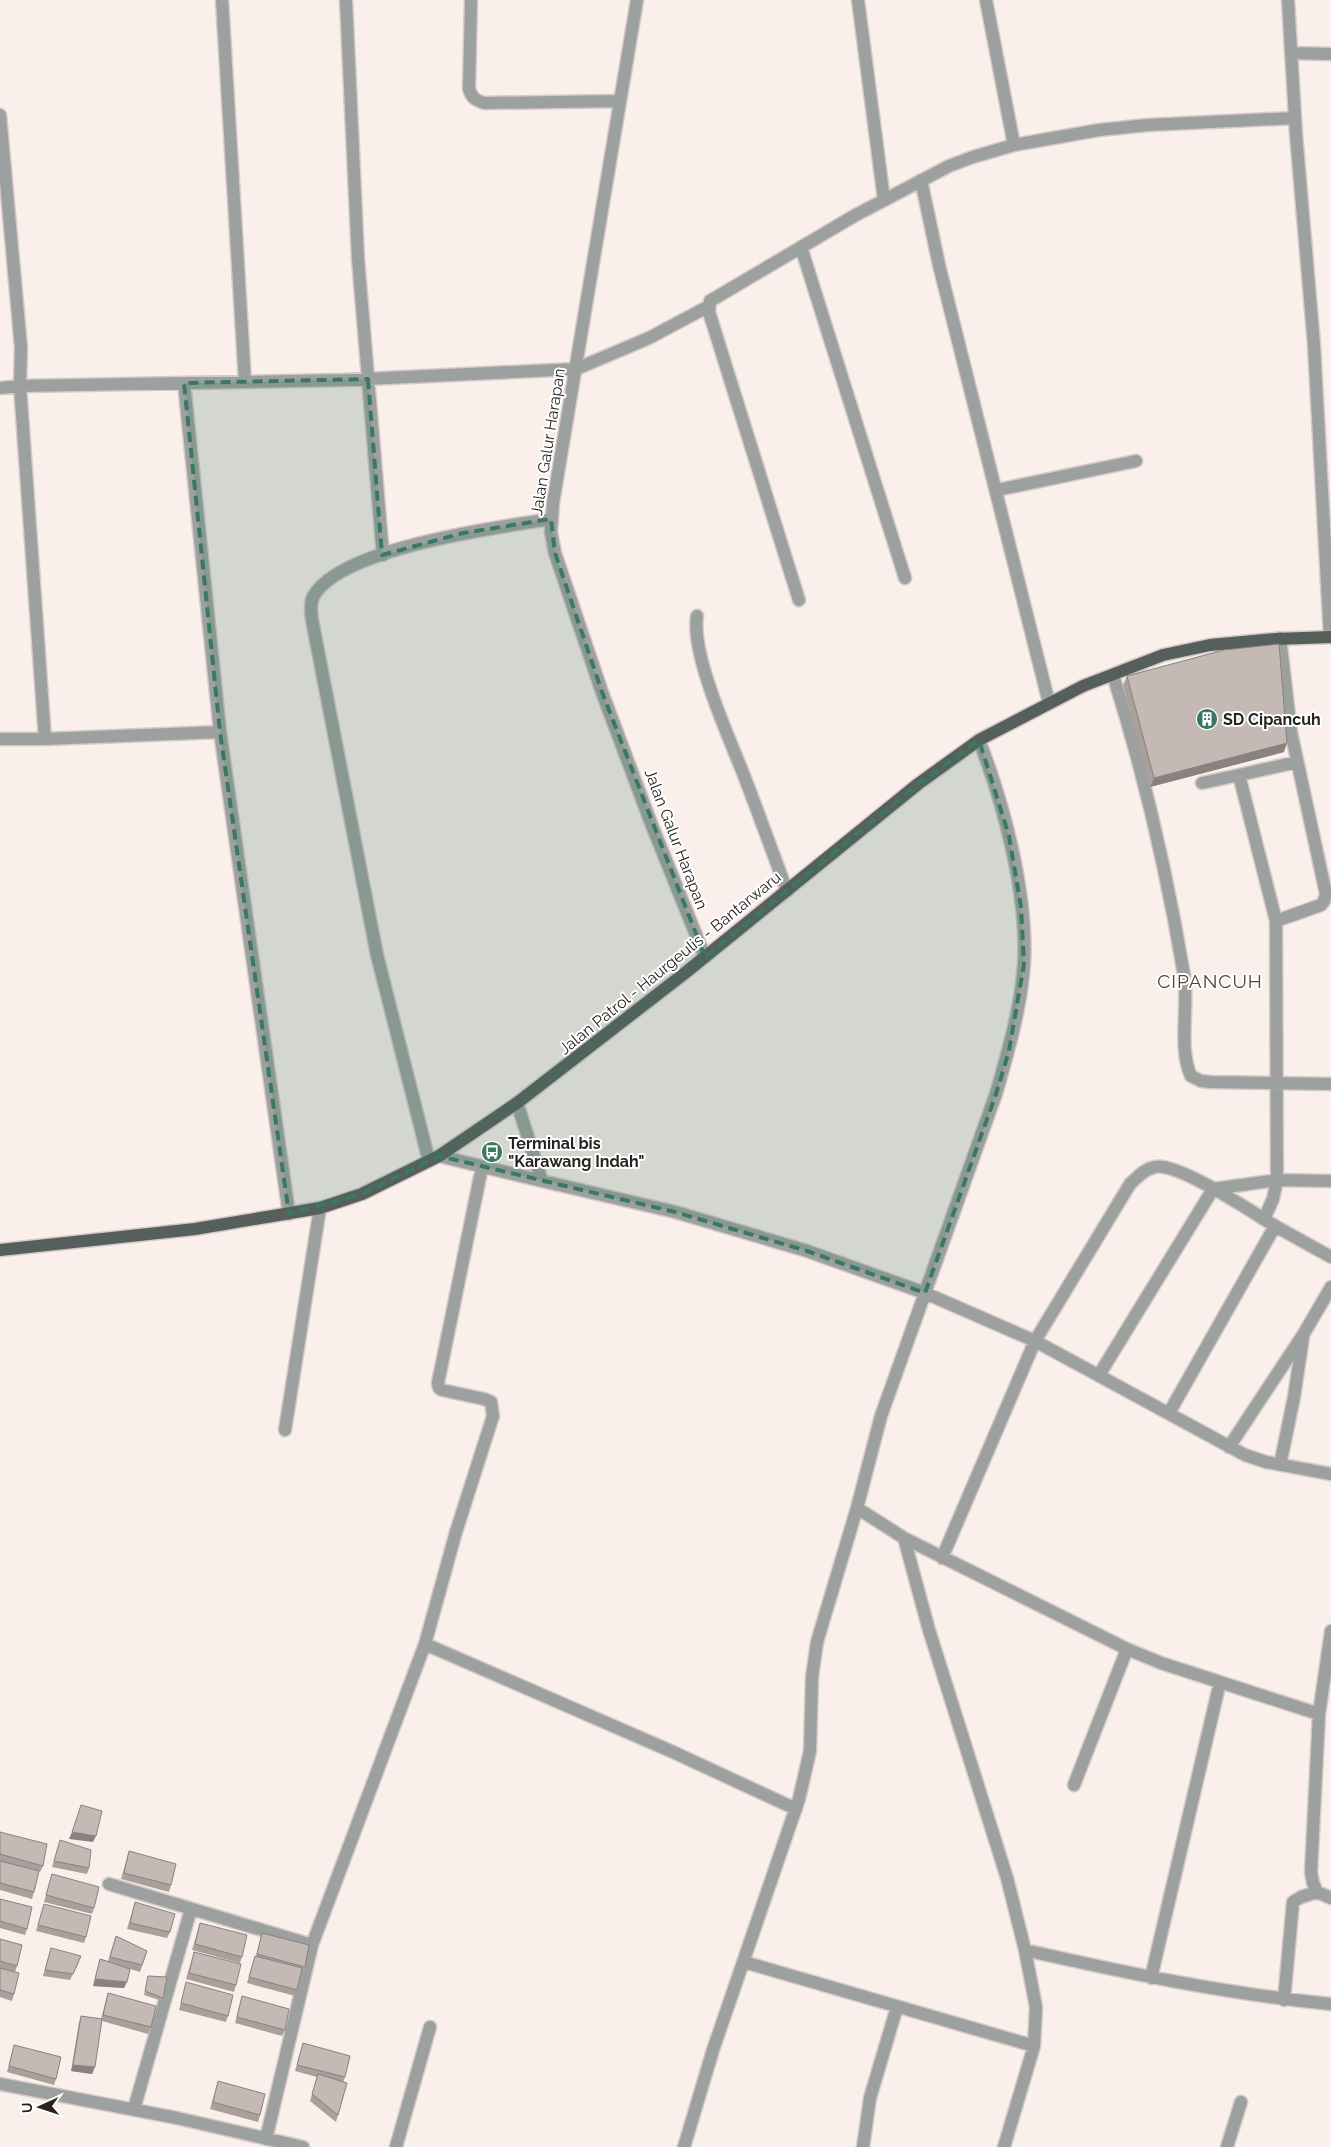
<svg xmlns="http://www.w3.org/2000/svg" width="1331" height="2147" font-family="Raleway,sans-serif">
  <rect width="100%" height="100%" fill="#faefea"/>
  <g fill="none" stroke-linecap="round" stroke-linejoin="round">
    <g stroke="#d4cac6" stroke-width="15">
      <path id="minor" d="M222,0l23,382
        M346,0l12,259 25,296
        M471,0l-2,89c3,9 6,11 15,14l136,-2
        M637,0l-84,503 -2,29 4,21 47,139 49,131 54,134
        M858,0l26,200
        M986,0l28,145
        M1288,0l8,134 18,211 16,292
        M1291,53l40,1
        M0,115l21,233 -1,38 -20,2
        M921,180l18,85 110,438
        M801,247l104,331
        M184,383l36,349 69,482
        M997,490l139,-29
        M799,600l-90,-288 1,-11 144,-85 95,-50 24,-9 41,-12 85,-15 49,-5 146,-7
        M697,616c-6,38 31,119 46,157 15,39 29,78 44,118
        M1113,675c31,98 54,198 71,300 5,31 -6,73 7,101l10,5 10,1 120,2
        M0,739h45l175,-7
        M45,739l-25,-353 324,-6 232,-11 73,-31 60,-32
        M1202,783l37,-8
        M1276,921l-37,-146 58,-13
        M439,1156l103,25 -25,-78
        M429,1161l-52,-206 -65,-335c-1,-7 -2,-16 1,-23 26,-49 185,-70 238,-78
        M482,1167l-44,216 1,5 3,2 42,9 7,3 2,14 -37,116 -31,112 248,108 123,57
        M542,1181l133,31 132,39 118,42 110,48 210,114 21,7 65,12
        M1264,1219l9,-20 4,-19 -1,-259 45,-16 3,-4 2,-7 -35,-162 -11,-94
        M1099,1375l114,-186 64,-9 54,1
        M1169,1413l106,-187 56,31
        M285,1430l35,-222
        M1229,1447l74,-112 28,-48
        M1280,1465l14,-68 9,-60
        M857,1508l47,30 223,111 34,14 158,51
        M904,1538l25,92 78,248 18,72 11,57 -2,39 -30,101
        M942,1558l93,-217 95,-157c8,-7 14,-15 25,-17 23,-5 97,45 120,59
        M1331,1631l-12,83 -8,158 2,11 4,9 14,6
        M1074,1785l53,-136
        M109,1884l203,61 -46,194
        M312,1945l113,-301
        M1025,1950c101,23 202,44 306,54
        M744,1962l290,84
        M1151,1978l69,-296
        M1284,2000l9,-98 8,-5 16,-5
        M0,2084l177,34 126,29
        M134,2109l57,-200
        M396,2147l34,-120
        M684,2147l29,-97 86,-251 11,-48 2,-74 5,-35 40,-134 24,-92 115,-322c12,-42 25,-86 28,-130 4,-69 -20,-160 -45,-224
        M863,2147l7,-49 27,-91
        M1227,2147l14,-45"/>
    </g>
    <g stroke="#d4cac6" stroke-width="15">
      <path id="primary" d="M0,1250l195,-21 125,-21 42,-14 77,-38 78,-53 168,-130 233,-189 61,-44 104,-54 80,-31 47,-10 66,-6 55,-2"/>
    </g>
    <use href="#minor" stroke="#9ca19f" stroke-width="12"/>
    <use href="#primary" stroke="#565f5c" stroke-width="12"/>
  </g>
  <path fill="#a99f9b" d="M1127,676l157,76 -134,35 -27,-102z
    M0,1833l43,33 -3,6 -1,-1 -5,21 -2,7 -32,-9z
    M60,1840l29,28 -2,6 -35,-7z
    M129,1851l42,34 -2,7 -48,-13z
    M52,1874l42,34 -2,6 -48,-12z
    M0,1899l27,30 -2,6 -25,-7z
    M135,1902l35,30 -3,6 -40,-9z
    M44,1904l42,33 -2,6 -48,-12z
    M200,1923l42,34 -2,6 -48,-13z
    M262,1933l43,34 -3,6h-1l-4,17 -2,6 -48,-13 6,-21 2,-6h1z
    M116,1936l31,15 -7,21 -10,-3 -6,19 -31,-2 7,-27 8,2z
    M0,1939l17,27 -2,6 -1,22 -2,7 -12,-4z
    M51,1948l28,14 -9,18 -27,-4z
    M194,1952l42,33 -2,7 -48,-13z
    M148,1976l15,22 -1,3 -18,-6z
    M186,1982l42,34 -2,6 -47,-12z
    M108,1993l43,34 -3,7 -46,-13 -10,53 -21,-3 8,-49 2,-6 20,3z
    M242,1996l43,34 -3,6 -47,-13z
    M303,2043l42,34 -2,5 -5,33 -2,7 -26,-21 7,-24 -22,-6z
    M14,2045l42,34 -2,6 -47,-13z
    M218,2081l42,34 -2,7 -48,-13z"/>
  <path fill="#89827e" d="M1287,743l-3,9 -134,35 4,-9z
    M72,1832l24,4 -3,6 -24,-3z
    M95,1979l32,3 -3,6 -31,-2z
    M73,2065l22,2 -3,7 -21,-3z"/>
  <path fill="#c4b9b4" stroke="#89827e" d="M1279,644l8,99 -133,35 -27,-102 97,-26z
    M81,1805l21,6 -6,25 -24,-4z
    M0,1832l47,12 -4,22 -43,-12z
    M60,1840l31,10 -2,18 -35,-7z
    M129,1851l47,13 -5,21 -47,-12z
    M0,1861l39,10 -5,21 -34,-9z
    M52,1874l47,13 -5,21 -48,-13z
    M0,1899l32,8 -5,22 -27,-8z
    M135,1902l40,12 -5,18 -40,-9z
    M44,1904l47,12 -5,21 -48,-12z
    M200,1923l47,12 -5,22 -47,-13z
    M262,1933l47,12 -4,22 -48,-13z
    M116,1936l31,15 -5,14 -32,-8z
    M0,1939l22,6 -5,21 -17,-5z
    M51,1948l30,8 -8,18 -28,-4z
    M194,1952l47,12 -5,21 -47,-12z
    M255,1956l47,12 -5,22 -48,-13z
    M100,1959l30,10 -3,13 -32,-3z
    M0,1968l19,5 -5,21 -14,-4z
    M148,1976l19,1 -4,21 -18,-7z
    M186,1982l47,13 -5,21 -47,-13z
    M108,1993l48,13 -5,21 -48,-12z
    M242,1996l47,13 -4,21 -48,-13z
    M81,2016l21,3 -7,48 -22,-2z
    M303,2043l47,13 -5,21 -48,-12z
    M14,2045l47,12 -5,22 -47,-13z
    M318,2074l29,9 -9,32 -26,-21z
    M218,2081l47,13 -5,21 -47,-13z"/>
  <path fill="#3a7864" fill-opacity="0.2" stroke="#3a7864" stroke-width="4" stroke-dasharray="10 6" stroke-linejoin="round" d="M368,379l14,176 81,-22 88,-14 4,34 47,139 103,265 213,-173 61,-44 30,96 12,71 3,57 -15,87 -13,43 -71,199 -118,-42 -132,-39 -236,-56 -77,38 -73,20 -69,-482 -36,-349z"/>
  <defs>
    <g id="building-disc" transform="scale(1.125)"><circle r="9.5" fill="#3a7864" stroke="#fff"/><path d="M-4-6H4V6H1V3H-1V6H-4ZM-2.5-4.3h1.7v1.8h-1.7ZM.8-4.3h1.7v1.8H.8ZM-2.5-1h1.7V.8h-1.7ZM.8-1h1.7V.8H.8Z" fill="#fff"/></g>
    <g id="bus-disc" transform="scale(1.125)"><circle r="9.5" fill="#3a7864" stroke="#fff"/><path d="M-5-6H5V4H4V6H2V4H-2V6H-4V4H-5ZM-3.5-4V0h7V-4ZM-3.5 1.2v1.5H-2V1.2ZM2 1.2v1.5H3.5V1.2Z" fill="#fff"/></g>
  </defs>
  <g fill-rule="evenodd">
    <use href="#building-disc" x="1207" y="719"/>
    <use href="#bus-disc" x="492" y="1152"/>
  </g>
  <g text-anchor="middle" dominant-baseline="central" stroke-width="4" stroke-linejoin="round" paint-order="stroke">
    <g font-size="16" fill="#272321" stroke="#fff">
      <text transform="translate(548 442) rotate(-81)">Jalan Galur Harapan</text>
      <text transform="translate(676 839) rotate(69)">Jalan Galur Harapan</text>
      <text transform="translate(670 963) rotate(-39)">Jalan Patrol - Haurgeulis - Bantarwaru</text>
    </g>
    <g font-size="16" font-weight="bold" fill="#272321" stroke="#fff" text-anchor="start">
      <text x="1223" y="719">SD Cipancuh</text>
      <text x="508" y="1143">Terminal bis<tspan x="508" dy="18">"Karawang Indah"</tspan></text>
    </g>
    <g font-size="19" letter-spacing="1" fill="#4e4541" stroke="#fff">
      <text x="1210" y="981">CIPANCUH</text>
    </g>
  </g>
  <g transform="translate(40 2107) rotate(267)" stroke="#ffffff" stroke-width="4" paint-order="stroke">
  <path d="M0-4L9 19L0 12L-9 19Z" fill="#272321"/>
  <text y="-8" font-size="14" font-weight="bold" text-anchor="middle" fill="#272321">U</text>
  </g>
</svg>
